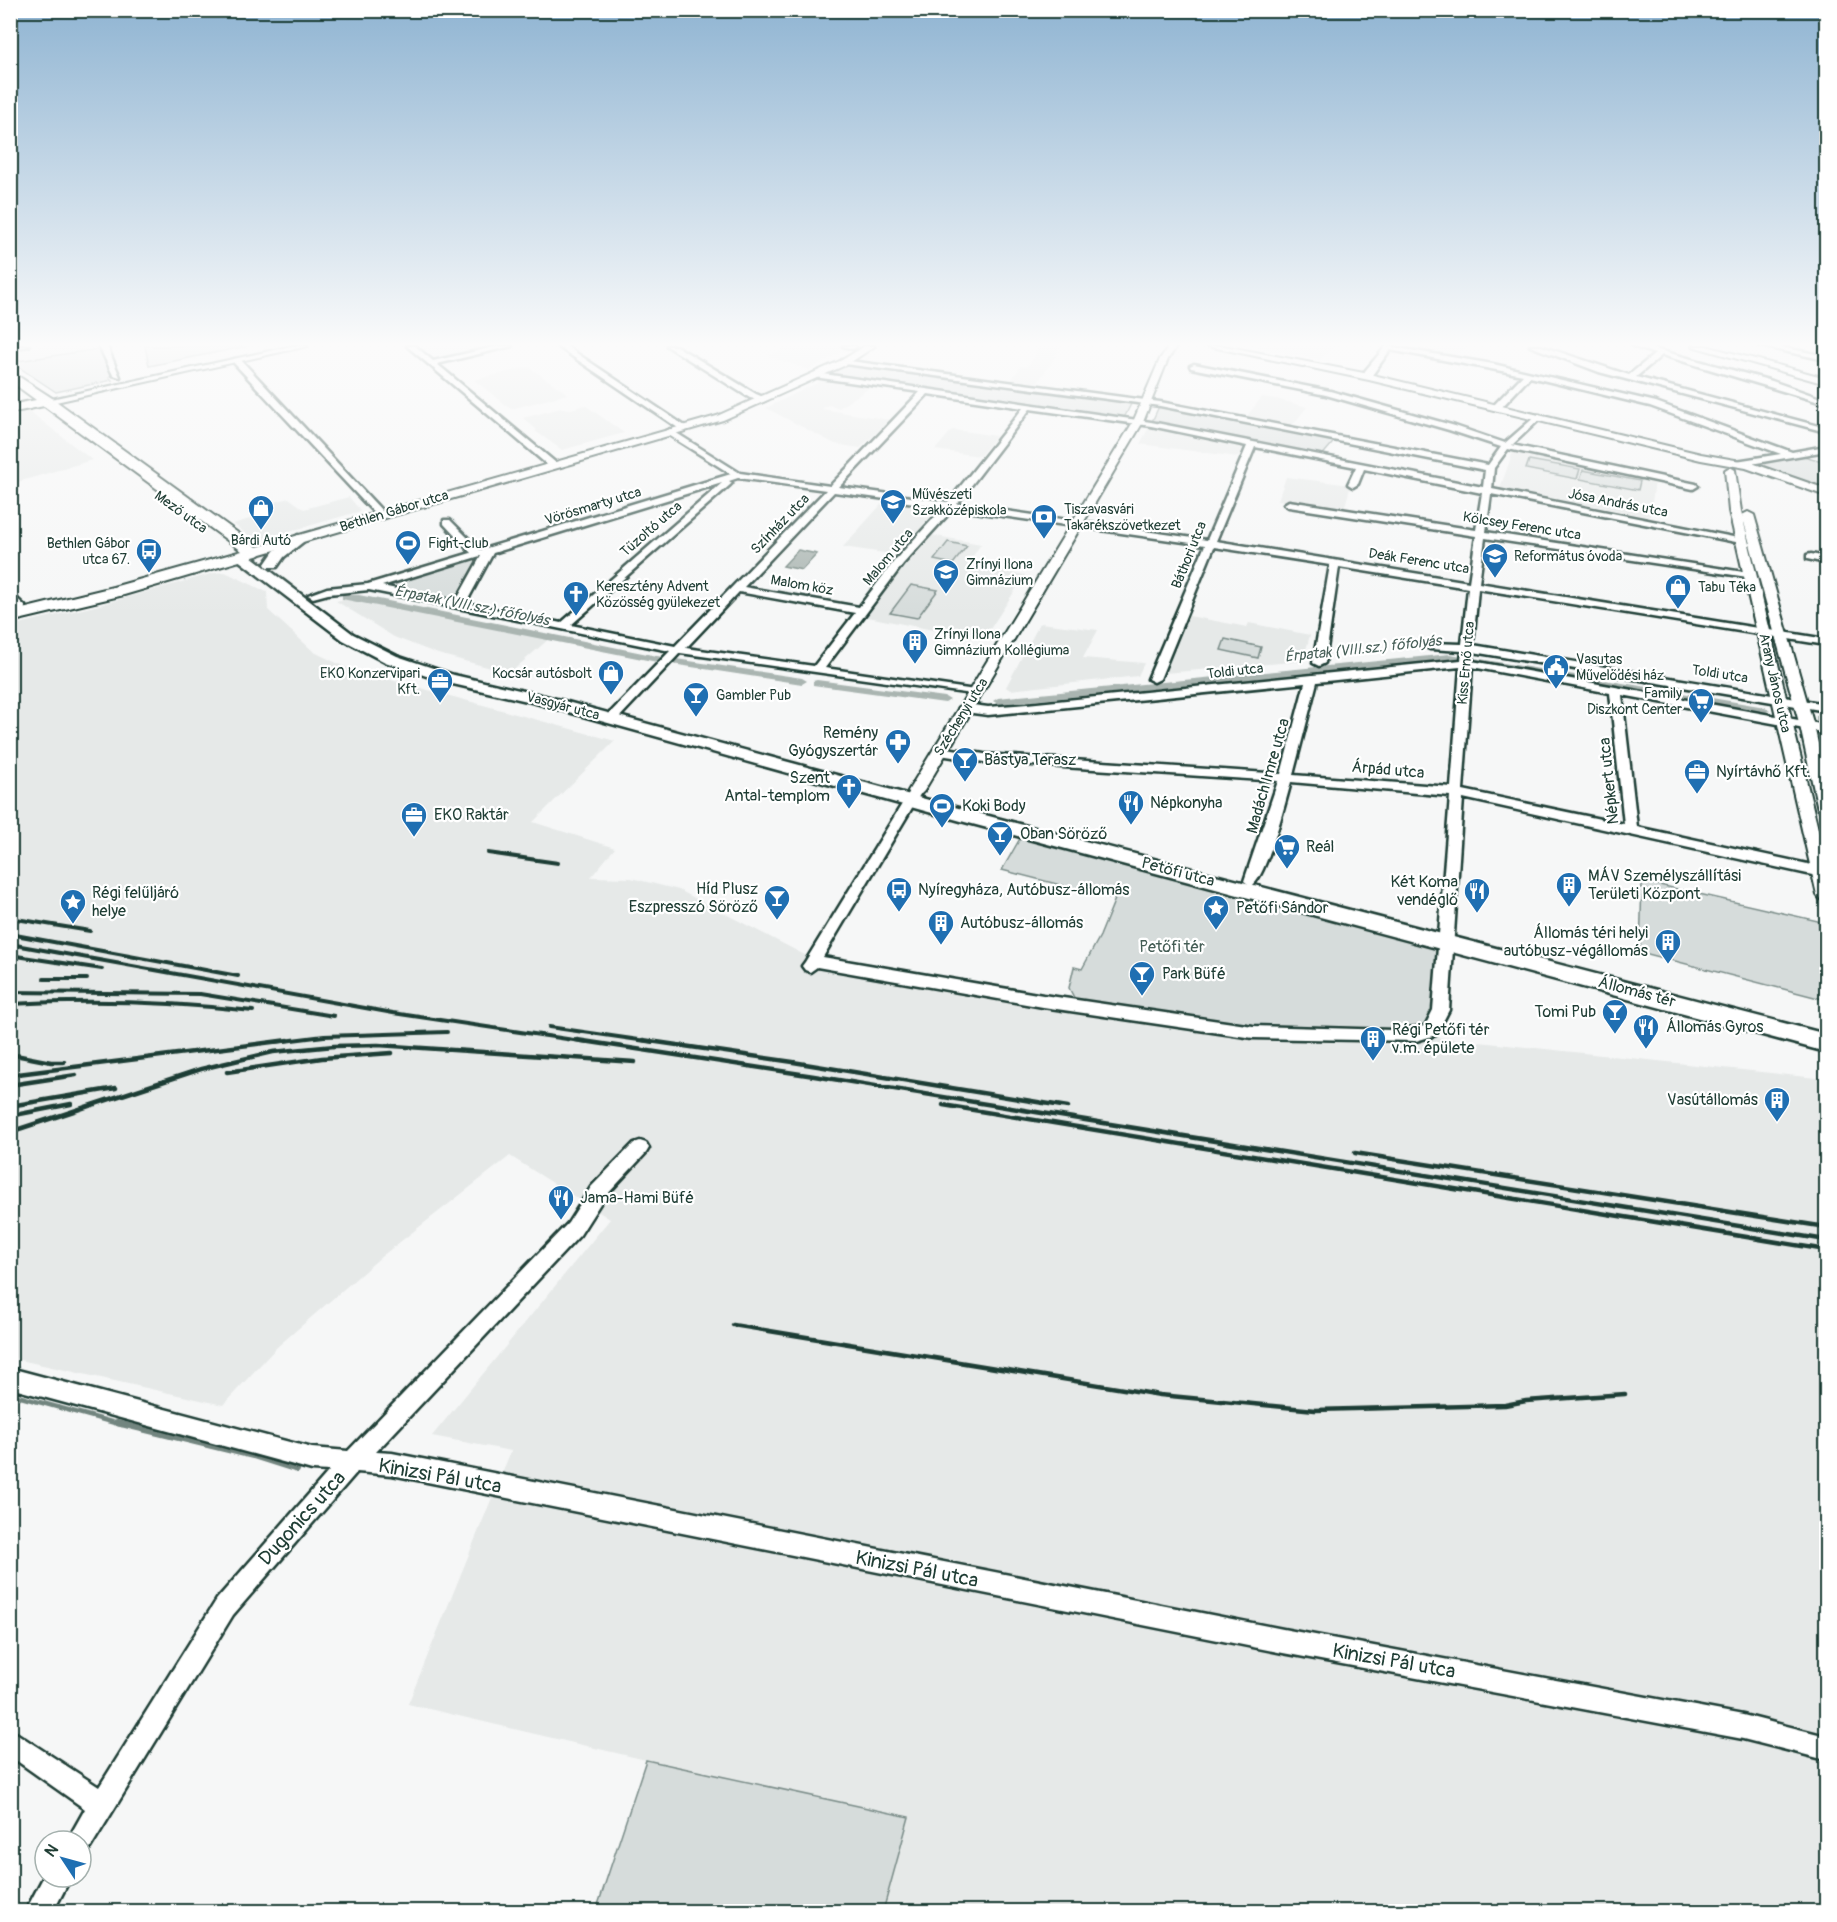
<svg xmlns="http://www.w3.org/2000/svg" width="1837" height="1922" font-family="Pangolin,sans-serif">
  <rect width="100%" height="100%" fill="#f6f7f7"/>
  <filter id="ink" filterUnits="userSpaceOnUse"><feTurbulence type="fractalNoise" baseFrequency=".0167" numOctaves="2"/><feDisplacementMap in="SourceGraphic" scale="12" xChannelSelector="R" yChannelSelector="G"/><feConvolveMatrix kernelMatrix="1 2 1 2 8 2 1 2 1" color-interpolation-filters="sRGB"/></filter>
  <g filter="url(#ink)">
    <path fill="#e6e9e8" d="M38,346h59l2,3 -89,13v-13z
      M417,346h87l-68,15z
      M790,346h39l18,3 -38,21 -41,-14z
      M1039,346h21l-8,16 -15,21 -26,-3 10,-14 5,1 7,-8z
      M1255,346h80l-15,14z
      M1396,346h74l-16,9z
      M529,367l39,27 -57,15 -37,-29z
      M823,380l46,8 -30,20 -11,-3 -6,4 68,11 -30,28 -25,-4 -69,-36z
      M1262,397l14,2 31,8 -15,19 -46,-9z
      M585,405l39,28 -62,17 -27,-19 2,-1 -14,-12 38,-10 10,1z
      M29,411l31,24 32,25 -81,24v-69z
      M1154,426l91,18 -7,13 -98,-13 9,-17z
      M952,430l18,2 26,4 -16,20 -45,-6z
      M1513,452l142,29 -5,36 -150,-29z
      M1286,477l65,8 -7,24 -66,-9z
      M349,497l12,14 -105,30 -23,-17 26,-8 -6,-8 36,-10 15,11z
      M887,498l52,8 -41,49 -55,-8z
      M931,535l50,9 -14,21 58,10 -42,65 -120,-24z
      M225,572l42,20 1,18 46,42 33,16 268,73 -82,81 82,26 -24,29 40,1 48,12 147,76 249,42 348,28 403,43v832h-1228l48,-151 -238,-56 103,-253 -79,-15 178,-217 -100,-63 -128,100 -105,91 -54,58 -212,-47 -1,-732 89,-21 115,-32z
      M350,598l200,40 -40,35 -72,-19 -44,-17 -58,-36z
      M1189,616l58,11 2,-4 61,12 -7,26 -138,12z
      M1040,623l58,7 -15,28 61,5 -6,13 -128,14 -4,-3z"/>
    <path fill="#d6dcdb" stroke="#7a8c88" stroke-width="1.5" d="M145,346h103l-99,20z
      M99,349l13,25 -3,3 3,3 -56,12 -45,-30z
      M850,363l184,22 99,15 -10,20 -301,-44z
      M1160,404l177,34 -17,20 -169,-34z
      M1796,454l30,8v29l-61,-20 -10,-9z
      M1529,460l51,9 -3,10 -51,-10z
      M1583,470l57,11 -2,9 -58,-11z
      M948,542l19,4 -14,18 -19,-4z
      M488,552l-28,52 -91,-17z
      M911,585l27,5 -21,28 -27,-5z
      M1225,639l36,8 -3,11 -37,-8z
      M1022,835l420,112 -2,54 -14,30 -172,-2 -177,-26 -8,-15 5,-21 8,2 18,-33 15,-37 -113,-29z
      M1642,881l176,40 8,42v37l-186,-48z
      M646,1760l263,57 -26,94h-287z"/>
    <path fill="#aab5b1" stroke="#72857f" stroke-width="1.5" d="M798,550l19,4 -15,16 -19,-4z"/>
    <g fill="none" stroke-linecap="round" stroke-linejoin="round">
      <path stroke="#72857f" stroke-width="4.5" d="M10,1394l112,31"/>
      <path stroke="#72857f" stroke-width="6" d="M117,1423l136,33 44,14"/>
      <path fill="#aab5b1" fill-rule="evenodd" d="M345,594l14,1 303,62 5,3 -5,3 -320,-64v-4z
        M1450,654l315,53 5,3 -5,3 -315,-53 -452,44 -5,-3 5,-3z
        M676,659l126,19 5,3 -5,3 -130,-20 -1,-2z
        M817,680l128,17 5,3 -5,3 -132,-18v-4z
        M1820,715l6,1v6l-10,-2v-4z"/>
      <g stroke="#1f3d34" stroke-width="5">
        <path id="minor" d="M10,346h19l-19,3z
          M99,346h8l13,31 -7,-2z
          M407,346h8l18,15 66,-15h13l-75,18 119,99v4h-6z
          M557,346h9l122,82 -7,2z
          M667,346h9l80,48 12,5 -4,2 -14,-3z
          M843,346h12l1,1 -4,2z
          M1386,346l107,18 163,38 136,50 34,-6v5l-87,15 -3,-1v-4l45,-7 -131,-48 -120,-29 -30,32h-6v-4l29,-30 -133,-25 -20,28h-6l1,-7z
          M1530,346h11l88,29 26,-21 -23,-8h12l128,35 54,19v4l-164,-49 -26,22 190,51v4l-227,-60z
          M1760,346h15l51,10v4z
          M234,359h6l144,154v4h-6l-144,-154z
          M842,360l318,42 328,63 13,-18 -52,-17 -123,-35 -135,-27 -1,-2 4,-2 136,27 125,35 50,17 32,-28h3v4l-28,26 184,39 2,2 -5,3 -185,-40 -14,19 -2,21 251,50 5,3 -2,2 -255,-50 -5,38 264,41 4,1v4l-269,-40 -6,45 347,56v6l-348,-56 -5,56 353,59v7l-353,-59 -1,9 354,64v8l-204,-38 15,132 189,41v10l-363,-80 -14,212 -13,25 -20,6 -163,-3 -210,-31 -226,-40 -7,5 -5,-2 -3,-4 3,-4 105,-171 6,-4 6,4 -99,166 220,38 210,31 139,4 33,-4 8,-16 17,-214 -159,-14c-5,18 -26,100 -40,104l-7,-5 34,-100 -294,-19 -44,-7 -6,-4 6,-4 44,7 297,20 24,-91 -317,32 -23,-3 -6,-4 6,-4 23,3 39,-3 434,-44 1,-9 -32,-2 -6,-3 6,-3 32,1 6,-56 -129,-21 -14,96 -6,3 -6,-3 17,-98 -116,-18 -54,132 -6,3 -6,-3 57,-134 -252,-36 -50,55 -78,104 150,22 4,1v4l-299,-42 -65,69 -4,1 -6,-4 2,-3 63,-65 -301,-61 -41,4 -15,4 -5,-3 19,-7 41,-4 103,-31 -27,-29v-4h6l30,30 251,-76 -64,-40 -1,-2 4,-3 70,44 90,13 90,-94 -106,-15v-4h3l334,49 332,65 2,-17 -325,-64 -315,-42h-3zM928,394l95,14 -75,94 -109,-15zM1030,409l121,17 96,20 -40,94 -250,-36zM1255,447l101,20 -8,17 5,3 5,-3 6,-15 118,24 -6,37 -187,-29 -5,3 5,3 187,29 -7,46 -253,-41zM738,478l88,12 -151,156 -104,-21 159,-140 2,-2 -3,-2zM722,483l-161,140 -95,-20 27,-50zM834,492l110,15 -49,53 -36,47 -115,-20zM481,556l-25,45 -74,-15 98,-30zM739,592l116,21 -41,53 -128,-18zM1460,667l-9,120 -158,-12 24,-93zM1472,667l138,26 14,131 -161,-34z
          M1811,554l15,3v6l-19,-4v-4z
          M10,592l15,14 -1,11 -4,1 -5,-3z
          M640,1141l6,2 3,5 -3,5 -43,46 -23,36 -204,217 16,1 891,176 460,86 83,21v24l-83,-21 -460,-86 -891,-178 -35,-3 -124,143 -144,235 -8,4v-13h-14l18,-32 -75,-53v-27l89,58 118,-188 112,-128 -17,-1 -302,-82v-20l302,80 36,3 220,-228 23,-36 43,-44z
          M45,1874v3h26l-18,35h-28z"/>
      </g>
      <g stroke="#1f3d34" stroke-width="4">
        <path id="tertiary" d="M292,346h16l-261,58 -5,-3z
          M865,346h10l-27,18 -125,56 -465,135h-8l-2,-3 2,-3 467,-133 125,-56z
          M1169,346h8l-9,13 -25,63 -219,369 -3,3h-10l-3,-3 225,-369 27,-63z
          M1207,346h17l145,28 332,80 51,9 74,26v7l-80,-28 -45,-8 -332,-80z
          M1692,346h14l120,32v6z
          M1730,467l5,3 6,41 85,351v39l-6,-2 -3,-4 -88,-384 -4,-41z
          M1748,512l6,3 60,211 12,52v36l-8,-5 -18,-83 -58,-211z"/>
      </g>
      <g stroke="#1f3d34" stroke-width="5">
        <path id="secondary" d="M298,535l7,4 -2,3 -19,15 -7,10h-10l-2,-3 9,-13z
          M242,552l5,1 106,81 44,22 57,19 91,21 417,113 864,225v18l-865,-231 -425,-118 -92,-21 -59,-20 -42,-22 -106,-81 -2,-3z"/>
      </g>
      <g stroke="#1f3d34" stroke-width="4">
        <path id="primary" d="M10,371l42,27 208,151 2,3 -2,3 -136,40 -114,27v-10l103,-25 129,-36 -198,-145 -34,7v-8l26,-5 -26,-19z"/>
      </g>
      <use href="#minor" fill="#fff" fill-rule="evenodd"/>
      <use href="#tertiary" fill="#fff" fill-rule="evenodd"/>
      <use href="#secondary" fill="#fff" fill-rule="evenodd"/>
      <use href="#primary" fill="#fff" fill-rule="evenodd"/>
      <path stroke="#1f3d34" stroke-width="4" d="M488,853l70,10
        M10,918l80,13
        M10,934l228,42
        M10,944l383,69 194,29
        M10,955l92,14
        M44,979h43
        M10,992l190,2 134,22
        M10,1004c82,-5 162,-2 243,7
        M549,1027l104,15
        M276,1042l48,-6 123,-4"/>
      <path stroke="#1f3d34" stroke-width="4.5" d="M577,1040l237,36 1012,164
        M643,1040l150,22 275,45
        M10,1054l41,8h13
        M227,1072l95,-14 70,-5
        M10,1075l278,-35
        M10,1085l66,-10
        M943,1105l883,145
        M10,1106l106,-18
        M10,1116l61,-12
        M10,1132l191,-63 72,-17 61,-6 44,-1 257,17
        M1355,1153l471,74
        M733,1325l427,70 155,15 190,-5 21,-4 99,-7"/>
    </g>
  </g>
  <linearGradient id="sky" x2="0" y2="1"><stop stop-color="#8fb4d2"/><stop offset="0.56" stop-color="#fbfbfb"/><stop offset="1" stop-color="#fbfbfb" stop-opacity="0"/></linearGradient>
  <rect width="1837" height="615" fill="url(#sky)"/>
  <defs>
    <g id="school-pin" transform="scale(1.35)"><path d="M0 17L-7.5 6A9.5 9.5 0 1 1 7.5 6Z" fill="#1f6fb2" stroke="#fff"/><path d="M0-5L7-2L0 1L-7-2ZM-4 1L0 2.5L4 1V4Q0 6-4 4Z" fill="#fff"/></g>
    <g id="shop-pin" transform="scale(1.35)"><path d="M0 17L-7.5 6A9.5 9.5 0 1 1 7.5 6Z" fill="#1f6fb2" stroke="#fff"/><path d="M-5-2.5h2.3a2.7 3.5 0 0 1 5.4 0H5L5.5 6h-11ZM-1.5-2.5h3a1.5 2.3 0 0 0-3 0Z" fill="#fff"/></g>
    <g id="bank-pin" transform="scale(1.35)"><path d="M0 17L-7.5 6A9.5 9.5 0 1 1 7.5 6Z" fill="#1f6fb2" stroke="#fff"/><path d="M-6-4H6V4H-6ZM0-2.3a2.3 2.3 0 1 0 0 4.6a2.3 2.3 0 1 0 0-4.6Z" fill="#fff"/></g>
    <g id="stadium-pin" transform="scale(1.35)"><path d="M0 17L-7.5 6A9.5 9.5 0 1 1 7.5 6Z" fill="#1f6fb2" stroke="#fff"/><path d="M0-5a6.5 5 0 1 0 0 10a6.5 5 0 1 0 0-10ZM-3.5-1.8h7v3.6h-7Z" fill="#fff"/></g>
    <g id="bus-pin" transform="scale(1.35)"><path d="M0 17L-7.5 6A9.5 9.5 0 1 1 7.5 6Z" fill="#1f6fb2" stroke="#fff"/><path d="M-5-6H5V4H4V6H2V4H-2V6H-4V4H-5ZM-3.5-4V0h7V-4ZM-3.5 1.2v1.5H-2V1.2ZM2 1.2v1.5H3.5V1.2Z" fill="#fff"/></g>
    <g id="church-pin" transform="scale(1.35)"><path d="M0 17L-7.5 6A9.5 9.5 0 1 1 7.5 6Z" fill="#1f6fb2" stroke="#fff"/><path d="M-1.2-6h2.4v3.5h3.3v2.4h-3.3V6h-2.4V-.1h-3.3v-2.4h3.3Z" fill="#fff"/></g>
    <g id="building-pin" transform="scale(1.35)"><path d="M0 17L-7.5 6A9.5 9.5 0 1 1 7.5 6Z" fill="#1f6fb2" stroke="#fff"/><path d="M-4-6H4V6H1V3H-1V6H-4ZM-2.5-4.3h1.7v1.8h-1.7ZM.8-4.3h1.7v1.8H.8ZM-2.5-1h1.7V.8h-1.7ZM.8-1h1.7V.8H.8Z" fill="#fff"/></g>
    <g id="civic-pin" transform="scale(1.35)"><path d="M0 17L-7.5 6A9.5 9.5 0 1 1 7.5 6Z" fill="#1f6fb2" stroke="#fff"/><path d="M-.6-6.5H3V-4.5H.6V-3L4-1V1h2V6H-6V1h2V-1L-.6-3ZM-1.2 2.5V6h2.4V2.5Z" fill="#fff"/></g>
    <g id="office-pin" transform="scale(1.35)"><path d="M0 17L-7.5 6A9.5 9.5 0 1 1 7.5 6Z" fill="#1f6fb2" stroke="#fff"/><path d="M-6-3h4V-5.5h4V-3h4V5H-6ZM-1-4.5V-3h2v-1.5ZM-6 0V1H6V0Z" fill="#fff"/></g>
    <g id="bar-pin" transform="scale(1.35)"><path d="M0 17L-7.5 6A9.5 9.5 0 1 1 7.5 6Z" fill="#1f6fb2" stroke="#fff"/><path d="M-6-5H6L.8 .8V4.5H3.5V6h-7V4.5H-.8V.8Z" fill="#fff"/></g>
    <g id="supermarket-pin" transform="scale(1.35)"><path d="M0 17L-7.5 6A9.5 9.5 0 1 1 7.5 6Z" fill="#1f6fb2" stroke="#fff"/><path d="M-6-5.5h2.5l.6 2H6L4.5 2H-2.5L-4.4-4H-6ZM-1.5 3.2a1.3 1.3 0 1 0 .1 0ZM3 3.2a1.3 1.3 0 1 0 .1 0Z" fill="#fff"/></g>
    <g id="pharmacy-pin" transform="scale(1.35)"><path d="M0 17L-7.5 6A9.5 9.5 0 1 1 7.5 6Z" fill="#1f6fb2" stroke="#fff"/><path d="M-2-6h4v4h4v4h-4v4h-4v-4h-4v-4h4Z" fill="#fff"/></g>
    <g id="restaurant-pin" transform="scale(1.35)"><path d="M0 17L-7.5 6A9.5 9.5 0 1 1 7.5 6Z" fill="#1f6fb2" stroke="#fff"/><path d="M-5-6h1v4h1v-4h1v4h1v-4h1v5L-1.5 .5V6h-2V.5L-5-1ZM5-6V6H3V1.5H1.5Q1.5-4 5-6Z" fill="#fff"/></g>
    <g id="sight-pin" transform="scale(1.35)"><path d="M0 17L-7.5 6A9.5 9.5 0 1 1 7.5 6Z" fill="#1f6fb2" stroke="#fff"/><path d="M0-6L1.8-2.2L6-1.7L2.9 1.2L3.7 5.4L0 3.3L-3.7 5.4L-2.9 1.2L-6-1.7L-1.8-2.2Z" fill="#fff"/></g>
  </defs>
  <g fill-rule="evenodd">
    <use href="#school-pin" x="893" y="502"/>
    <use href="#shop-pin" x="261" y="508"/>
    <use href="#bank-pin" x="1044" y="517"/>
    <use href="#stadium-pin" x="408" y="543"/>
    <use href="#bus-pin" x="149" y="551"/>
    <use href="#school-pin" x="1495" y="556"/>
    <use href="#school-pin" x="946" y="572"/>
    <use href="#shop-pin" x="1678" y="587"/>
    <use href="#church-pin" x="576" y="594"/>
    <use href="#building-pin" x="915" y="642"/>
    <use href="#civic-pin" x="1556" y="667"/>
    <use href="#shop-pin" x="611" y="673"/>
    <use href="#office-pin" x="440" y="681"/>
    <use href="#bar-pin" x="696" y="695"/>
    <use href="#supermarket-pin" x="1701" y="701"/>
    <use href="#pharmacy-pin" x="898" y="742"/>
    <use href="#bar-pin" x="965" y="760"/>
    <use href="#office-pin" x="1697" y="772"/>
    <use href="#church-pin" x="849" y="787"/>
    <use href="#restaurant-pin" x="1131" y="803"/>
    <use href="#stadium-pin" x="942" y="806"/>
    <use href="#office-pin" x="414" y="815"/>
    <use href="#bar-pin" x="1000" y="834"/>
    <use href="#supermarket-pin" x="1287" y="847"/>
    <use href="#building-pin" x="1569" y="885"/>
    <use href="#bus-pin" x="899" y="890"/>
    <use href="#restaurant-pin" x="1477" y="891"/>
    <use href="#bar-pin" x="777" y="898"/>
    <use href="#sight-pin" x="73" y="902"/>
    <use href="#sight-pin" x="1216" y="908"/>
    <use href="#building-pin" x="941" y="923"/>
    <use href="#building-pin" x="1668" y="942"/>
    <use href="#bar-pin" x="1142" y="974"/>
    <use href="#bar-pin" x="1615" y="1012"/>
    <use href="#restaurant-pin" x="1646" y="1027"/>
    <use href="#building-pin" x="1373" y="1039"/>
    <use href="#building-pin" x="1777" y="1100"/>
    <use href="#restaurant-pin" x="561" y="1198"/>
  </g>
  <g text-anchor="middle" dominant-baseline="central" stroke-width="4.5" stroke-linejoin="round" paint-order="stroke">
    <g font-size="14" fill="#1f3d34" stroke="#fff" text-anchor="start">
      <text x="912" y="494">Művészeti<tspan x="912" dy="16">Szakközépiskola</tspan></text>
      <text x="1064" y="509">Tiszavasvári<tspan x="1064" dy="16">Takarékszövetkezet</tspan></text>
      <text x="261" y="540" text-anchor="middle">Bárdi Autó</text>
      <text x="130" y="543" text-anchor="end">Bethlen Gábor<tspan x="130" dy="16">utca 67.</tspan></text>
      <text x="428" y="543">Fight-club</text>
      <text x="1514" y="556">Református óvoda</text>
      <text x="966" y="564">Zrínyi Ilona<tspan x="966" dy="16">Gimnázium</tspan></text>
      <text x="596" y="586">Keresztény Advent<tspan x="596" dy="16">Közösség gyülekezet</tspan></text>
      <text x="1698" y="587">Tabu Téka</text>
      <text x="934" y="634">Zrínyi Ilona<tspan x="934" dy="16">Gimnázium Kollégiuma</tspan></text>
      <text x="1576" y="659">Vasutas<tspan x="1576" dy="16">Művelődési ház</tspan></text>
      <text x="420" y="673" text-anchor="end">EKO Konzervipari<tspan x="420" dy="16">Kft.</tspan></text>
      <text x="592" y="673" text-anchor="end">Kocsár autósbolt</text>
      <text x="1682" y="693" text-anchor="end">Family<tspan x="1682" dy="16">Diszkont Center</tspan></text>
      <text x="716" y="695">Gambler Pub</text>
    </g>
    <g font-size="14" fill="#1f3d34" stroke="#fff">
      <text transform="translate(1618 503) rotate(11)">Jósa András utca</text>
      <text transform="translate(593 506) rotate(-17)">Vörösmarty utca</text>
      <text transform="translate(394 511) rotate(-17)">Bethlen Gábor utca</text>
      <text transform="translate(181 512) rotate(36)">Mező utca</text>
      <text transform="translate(780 524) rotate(-46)">Színház utca</text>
      <text transform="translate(1522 526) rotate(9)">Kölcsey Ferenc utca</text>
      <text transform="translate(651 529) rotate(-41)">Tűzoltó utca</text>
      <text transform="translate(1189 555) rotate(-68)">Báthori utca</text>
      <text transform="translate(888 557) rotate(-50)">Malom utca</text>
      <text transform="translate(1419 561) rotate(9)">Deák Ferenc utca</text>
      <text transform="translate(802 585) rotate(10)">Malom köz</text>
      <text transform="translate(1466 663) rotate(-85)">Kiss Ernő utca</text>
      <text transform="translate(1235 671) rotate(-6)">Toldi utca</text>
      <text transform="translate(1720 674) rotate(9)">Toldi utca</text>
      <text transform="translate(1775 683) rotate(77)">Arany János utca</text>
      <text transform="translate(563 706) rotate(15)">Vasgyár utca</text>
      <text transform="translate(961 717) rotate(-58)">Széchenyi utca</text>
    </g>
    <g font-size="15" font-style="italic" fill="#49615a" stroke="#fff">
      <text transform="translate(472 606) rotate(11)">Érpatak (VIII.sz.) főfolyás</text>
      <text transform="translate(1363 649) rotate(-6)">Érpatak (VIII.sz.) főfolyás</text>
    </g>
    <g font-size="16" fill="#1f3d34" stroke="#fff" text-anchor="start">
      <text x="878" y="733" text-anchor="end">Remény<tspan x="878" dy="18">Gyógyszertár</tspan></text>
      <text x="984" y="760">Bástya Terasz</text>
      <text x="1716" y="772">Nyírtávhő Kft.</text>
      <text x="830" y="778" text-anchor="end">Szent<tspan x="830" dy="18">Antal-templom</tspan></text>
      <text x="1150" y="803">Népkonyha</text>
      <text x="962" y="806">Koki Body</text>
      <text x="434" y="815">EKO Raktár</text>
      <text x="1020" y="834">Oban Söröző</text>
      <text x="1306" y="847">Reál</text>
      <text x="1588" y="876">MÁV Személyszállítási<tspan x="1588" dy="18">Területi Központ</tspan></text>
      <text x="1458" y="882" text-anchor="end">Két Koma<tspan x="1458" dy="18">vendéglő</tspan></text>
      <text x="758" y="889" text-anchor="end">Híd Plusz<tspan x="758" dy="18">Eszpresszó Söröző</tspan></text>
      <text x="918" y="890">Nyíregyháza, Autóbusz-állomás</text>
      <text x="92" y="893">Régi felűljáró<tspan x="92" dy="18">helye</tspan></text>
      <text x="1236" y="908">Petőfi Sándor</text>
      <text x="960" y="923">Autóbusz-állomás</text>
      <text x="1648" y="933" text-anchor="end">Állomás téri helyi<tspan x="1648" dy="18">autóbusz-végállomás</tspan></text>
      <text x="1162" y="974">Park Büfé</text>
      <text x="1596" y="1012" text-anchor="end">Tomi Pub</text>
      <text x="1666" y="1027">Állomás Gyros</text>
      <text x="1392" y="1030">Régi Petőfi tér<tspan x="1392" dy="18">v.m. épülete</tspan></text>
      <text x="1758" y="1100" text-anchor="end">Vasútállomás</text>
      <text x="580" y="1198">Jama-Hami Büfé</text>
    </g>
    <g font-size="16" fill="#1f3d34" stroke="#fff">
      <text transform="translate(1388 770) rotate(5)">Árpád utca</text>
      <text transform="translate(1268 776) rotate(-74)">Madách Imre utca</text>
      <text transform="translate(1609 781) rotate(-96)">Népkert utca</text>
      <text transform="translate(1178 872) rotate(15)">Petőfi utca</text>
      <text transform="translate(1637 992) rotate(15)">Állomás tér</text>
    </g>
    <g font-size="16" fill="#445d55" stroke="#fff">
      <text x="1172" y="947">Petőfi tér</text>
    </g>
    <g font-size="20" fill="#1f3d34" stroke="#fff">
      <text transform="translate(440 1476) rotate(10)">Kinizsi Pál utca</text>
      <text transform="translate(302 1518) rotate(-48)">Dugonics utca</text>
      <text transform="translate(917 1569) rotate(11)">Kinizsi Pál utca</text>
      <text transform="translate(1394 1661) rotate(10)">Kinizsi Pál utca</text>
    </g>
  </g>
  <rect width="1837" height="1922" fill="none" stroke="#fff" stroke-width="36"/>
  <rect x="18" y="18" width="1801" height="1886" fill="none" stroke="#1f3d34" stroke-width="2" filter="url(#ink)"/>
  <g transform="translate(63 1859) rotate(306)"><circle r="28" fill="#ffffff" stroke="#a5b1ae" stroke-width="1.5"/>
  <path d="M0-4.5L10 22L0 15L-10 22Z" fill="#1f6fb2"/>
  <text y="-9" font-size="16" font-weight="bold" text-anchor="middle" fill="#1f3d34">N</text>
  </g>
</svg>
